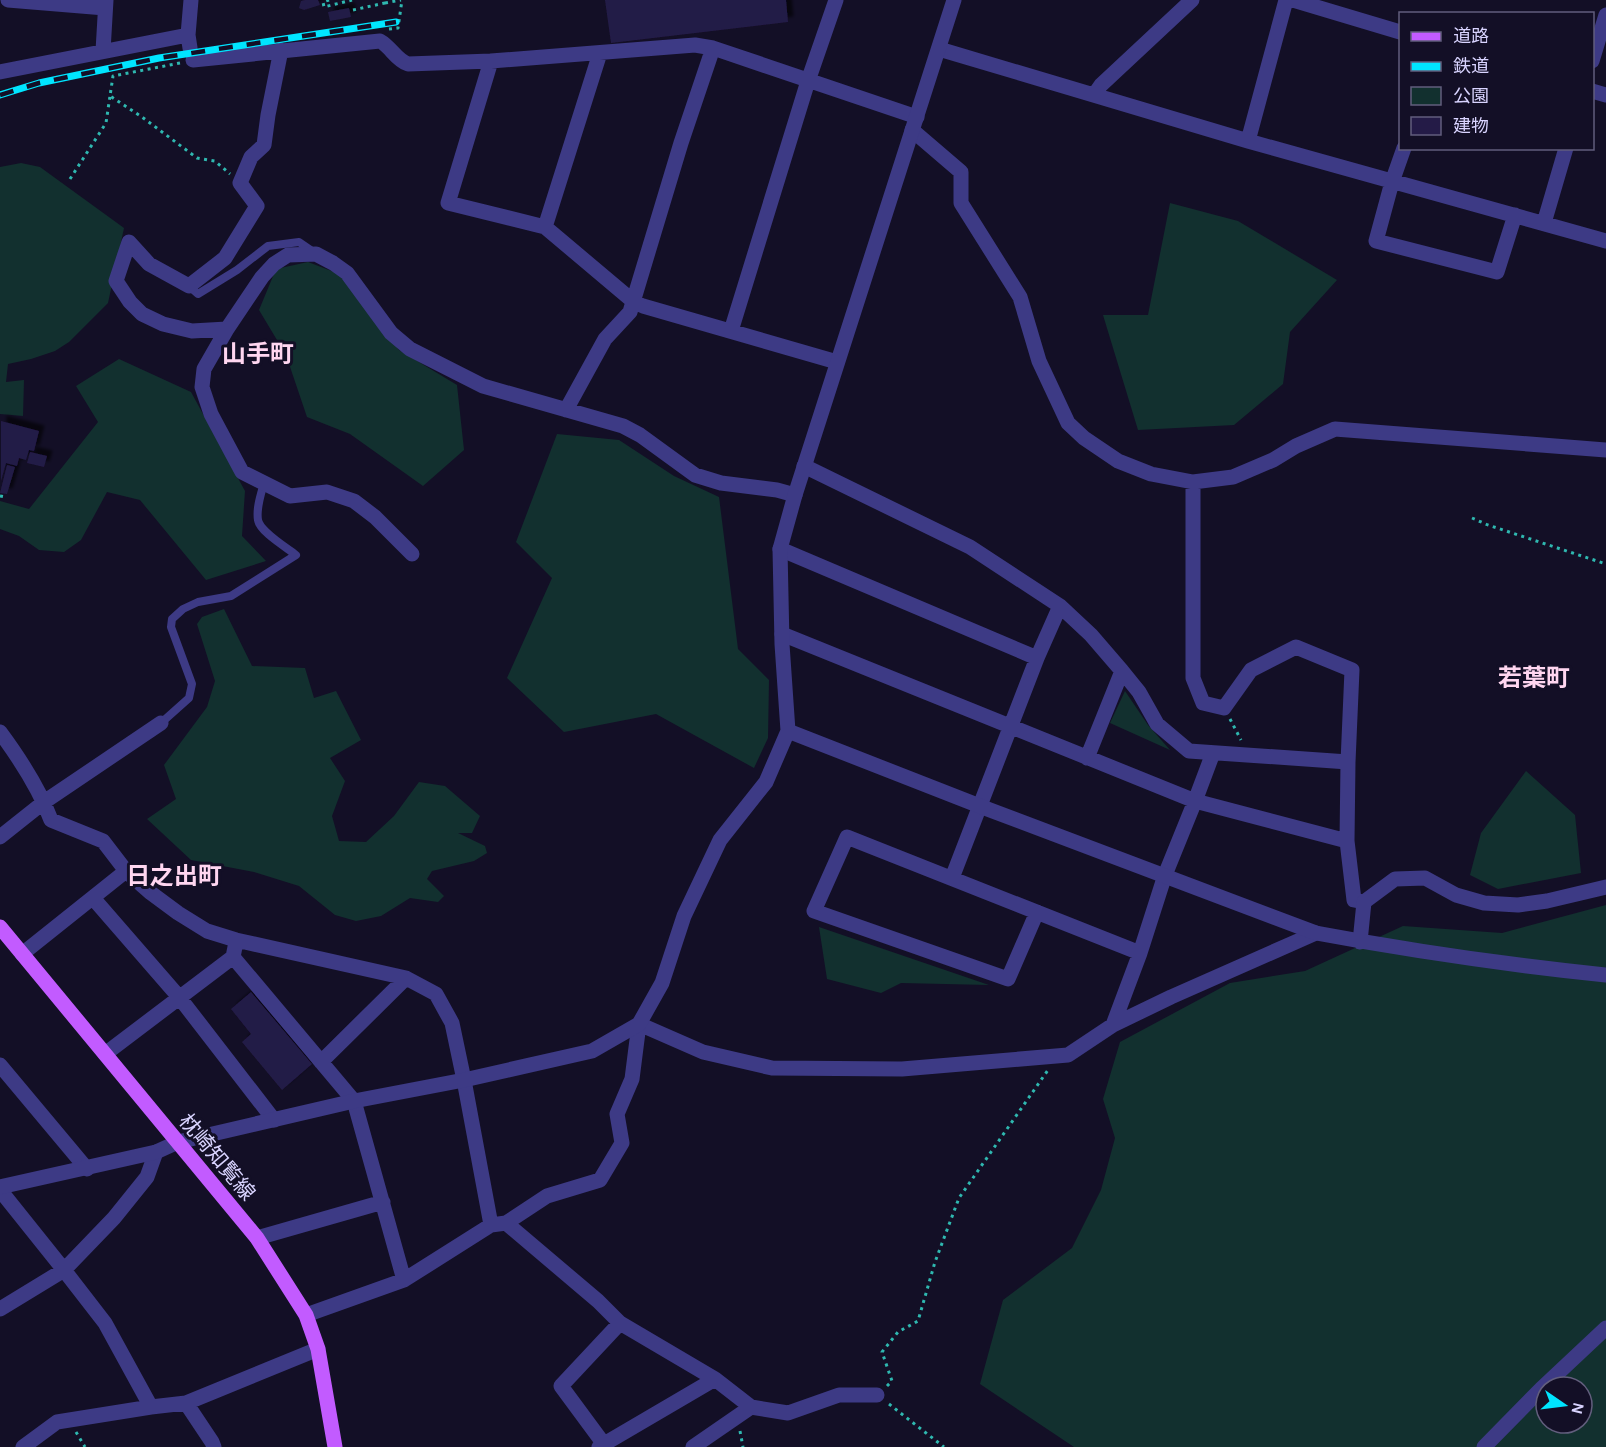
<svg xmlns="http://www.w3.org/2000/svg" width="1606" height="1447" font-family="Karla,'Noto Sans JP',sans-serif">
  <defs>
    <filter id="shadow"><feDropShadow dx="5.5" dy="-5.5" stdDeviation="1.5" flood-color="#0009"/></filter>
  </defs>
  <rect width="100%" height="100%" fill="#130f26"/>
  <path fill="#12302f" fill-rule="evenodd" d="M21,163l19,4 84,61 -16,75 -39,39 -14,9 -24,8 -23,5 -2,18 18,-2 -1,36 -23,-2v-247z
    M1170,203l68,18 99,59 -47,52 -7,52 -49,41 -96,5 -35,-115h45z
    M308,262l34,13 57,75 58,35 7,65 -41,36 -73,-52 -43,-17 -21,-62 -27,-45 17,-41z
    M119,359l72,33 54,99 -3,45 24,25 -60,19 -66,-80 -33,-8 -26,48 -17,12 -25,-2 -20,-14 -19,-7v-28l29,8 69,-87 -22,-36z
    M557,434l62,6 55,36 45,21 19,152 31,31 -1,58 -14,30 -98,-54 -92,18 -57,-54 45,-100 -36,-36z
    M224,609l28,57 53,2 9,30 22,-7 25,49 -31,18 15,23 -13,35 7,25 27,1 28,-26 25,-34 26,4 35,30 -8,17h-14l27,13 2,7 -13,8 -42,10 -5,8 17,17 -6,6 -28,-4 -29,18 -25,5 -21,-6 -36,-29 -45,-14 -63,-12 -44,-41 29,-20 -12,-34 43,-58 8,-26 -18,-57 5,-7z
    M1125,691l23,34 22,25 -60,-27z
    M1526,771l49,44 6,58 -83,16 -28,-14 11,-42z
    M1606,905v542h-532l-94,-63 23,-84 69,-52 29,-58 14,-52 -12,-39 17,-57 110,-59 75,-12 98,-45 99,7zM1546,1387h36v36h-36z
    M819,927l170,58 -88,-2 -20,10 -54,-14z"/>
  <path fill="#241b47" filter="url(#shadow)" d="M305,0h13l2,5 -16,5 -5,-2 2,-7z
    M605,0h181l2,22 -177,21z
    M349,8l2,9 -21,4 -2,-9z
    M1,421l38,10 -5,20 -5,-1 -3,10 -7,-2 -2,8 -11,-3 -5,18z
    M30,452l17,4 -3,11 -17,-4z
    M7,465l8,2 -8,27 -7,-1z
    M251,992l61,72 -30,26 -40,-48 9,-8 -20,-25z"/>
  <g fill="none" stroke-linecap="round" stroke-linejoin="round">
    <path stroke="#2fb8b0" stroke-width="3" stroke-dasharray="3 4.5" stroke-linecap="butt" d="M329,0l-6,2 1,5 28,-7
      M385,3l16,-3
      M353,10l32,-7 -1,-3
      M389,29l9,-1 4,-28
      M180,63l-67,13 -3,20 32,21 55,41 18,3 15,13
      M70,179l36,-56 4,-27
      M0,496l5,1
      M1472,518l16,7 118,39
      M1230,719l11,21
      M887,1386l5,-5 -10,-29 16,-20 20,-11 17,-59 24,-64 89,-128
      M889,1404l55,43
      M740,1431l3,16
      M76,1432l9,15"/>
    <path stroke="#3d3a85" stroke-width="8" d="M189,286l9,8 39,-24 31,-24 31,-4 16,11
      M161,723l28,-25 3,-14 -21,-57 1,-8 11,-10 15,-7 33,-6 65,-41c-10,-8 -36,-23 -38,-35 -2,-12 3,-26 6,-37"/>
    <path stroke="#3d3a85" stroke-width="15" d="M8,0l97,8
      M1293,0l107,32
      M190,48l-2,-13 3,-35
      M939,49l309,92 358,100
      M103,51l3,-51
      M193,60l187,-19c11,6 16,19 28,23l83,-3
      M1592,61l14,-46
      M0,72l188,-37
      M1592,91l14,4
      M1094,95l7,-10 91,-85
      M912,130l49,42v31l59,94 19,64 29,62 16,15 34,23 33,13 42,8 40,-5 40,-17 23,-14 39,-17 271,21
      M1248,141l38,-141
      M1404,148l-12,34 -16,59 121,31 18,-57
      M1544,223l22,-75
      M545,227l55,-174
      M227,329l-35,2 -29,-7 -21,-10 -12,-12 -14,-21 13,-39 20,22 40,22 36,-28 32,-52 -17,-23 11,-26 13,-12 4,-30 13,-65
      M731,331l77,-250 28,-81
      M837,362l-194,-56 -9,-4 -89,-75 -97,-24 43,-142 204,-16 18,3 204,69
      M566,410l39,-71 25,-27 51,-169 32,-95
      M804,466l166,81 90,59 31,29 31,36 17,21 18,32 32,27 159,11 -1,79 7,59 10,2
      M1193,482v196l10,25 21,5 27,-38 45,-23 56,23 -4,92
      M780,549l257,109
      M412,554l-37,-37 -21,-16 -27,-9 -37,4 -48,-24 -31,-58 -9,-27 2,-18 23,-40 35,-52 12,-13 14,-9 28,-1 17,9 14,10 44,60 19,16 73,37 140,40 17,9 55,40 26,8 56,7 18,5
      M782,634l413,167 152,40
      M0,732c20,27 39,56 51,88l52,21 23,30 25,22 27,20 29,18 29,9 170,38 30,16 16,29 12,57 27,145
      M1087,758l35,-87
      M0,837l44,-35 117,-79
      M952,878l85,-220 23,-52
      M93,898l86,99 95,123
      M1037,912l-29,67 -194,-68 33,-74 293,116
      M22,954l104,-83
      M233,957l121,144 50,179
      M1113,1025l27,-72 25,-78 30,-74 18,-48
      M105,1054l128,-97 2,-10
      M321,1062l85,-84
      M0,1065l87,104
      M0,1190l64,80 41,53 46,84
      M506,1223l92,78 22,22 95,56 36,28 37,6 51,-18h38
      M257,1238l126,-36
      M0,1309l64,-39 50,-52 33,-41 9,-25
      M306,1315l98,-35 87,-55 15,-2 41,-27 53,-16 22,-37 -5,-29 15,-35 7,-55 64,28 69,16 130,1 166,-14 45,-30 58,-28 145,-64
      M186,1403l26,39 2,5
      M23,1447l34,-25 94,-15 35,-4 132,-54
      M599,1447l116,-68
      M606,1447l-45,-61 59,-63
      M693,1447l58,-40"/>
    <path stroke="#3d3a85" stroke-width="15" d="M788,731l202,79 326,123c96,18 193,32 290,42
      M1360,942l4,-40 31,-23 30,-1 31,17 28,8 34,2 29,-4 59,-14
      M0,1187l156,-35 22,-10 176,-41 110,-21 128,-29 47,-27 23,-41 22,-67 36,-76 46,-58 22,-51 -6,-87 -2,-95 15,-54 159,-495
      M1484,1447l57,-58 65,-61"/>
    <path stroke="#c25bff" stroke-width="15" d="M0,927l257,311 49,77 12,34 17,98"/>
    <g stroke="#00e5ff" stroke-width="7">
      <path id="rail" d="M0,95l39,-12 120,-25 237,-36"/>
    </g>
    <use href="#rail" stroke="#130f26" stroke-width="4.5" stroke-dasharray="14" stroke-linecap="butt"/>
  </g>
  <g text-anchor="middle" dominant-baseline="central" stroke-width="6" stroke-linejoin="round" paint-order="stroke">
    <g font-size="21" fill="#d9d4ff" stroke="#130f26">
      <text transform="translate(217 1157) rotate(50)">枕崎知覧線</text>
    </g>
    <g font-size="24" font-weight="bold" fill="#ffd6f0" stroke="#130f26">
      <text x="258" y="354">山手町</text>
      <text x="1534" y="678">若葉町</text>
      <text x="174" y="876">日之出町</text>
    </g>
  </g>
  <rect x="1399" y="12" width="195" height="138" fill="#130f26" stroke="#625e7d" stroke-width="1.5"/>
  <rect x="1411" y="32" width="30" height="9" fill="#c25bff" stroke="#625e7d" stroke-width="1.5"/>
  <text x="1453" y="42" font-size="18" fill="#d9d4ff">道路</text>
  <rect x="1411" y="62" width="30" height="9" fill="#00e5ff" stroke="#625e7d" stroke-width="1.5"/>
  <text x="1453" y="72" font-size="18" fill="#d9d4ff">鉄道</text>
  <rect x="1411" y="87" width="30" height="18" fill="#12302f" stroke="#625e7d" stroke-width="1.5"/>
  <text x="1453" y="102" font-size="18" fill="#d9d4ff">公園</text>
  <rect x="1411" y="117" width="30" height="18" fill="#241b47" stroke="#625e7d" stroke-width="1.5"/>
  <text x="1453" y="132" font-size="18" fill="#d9d4ff">建物</text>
  <g transform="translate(1564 1405) rotate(104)"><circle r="28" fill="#130f26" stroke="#625e7d" stroke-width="1.5"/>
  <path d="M0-4.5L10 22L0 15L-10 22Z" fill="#00e5ff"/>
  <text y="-9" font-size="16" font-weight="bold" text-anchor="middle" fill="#d9d4ff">N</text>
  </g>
</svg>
